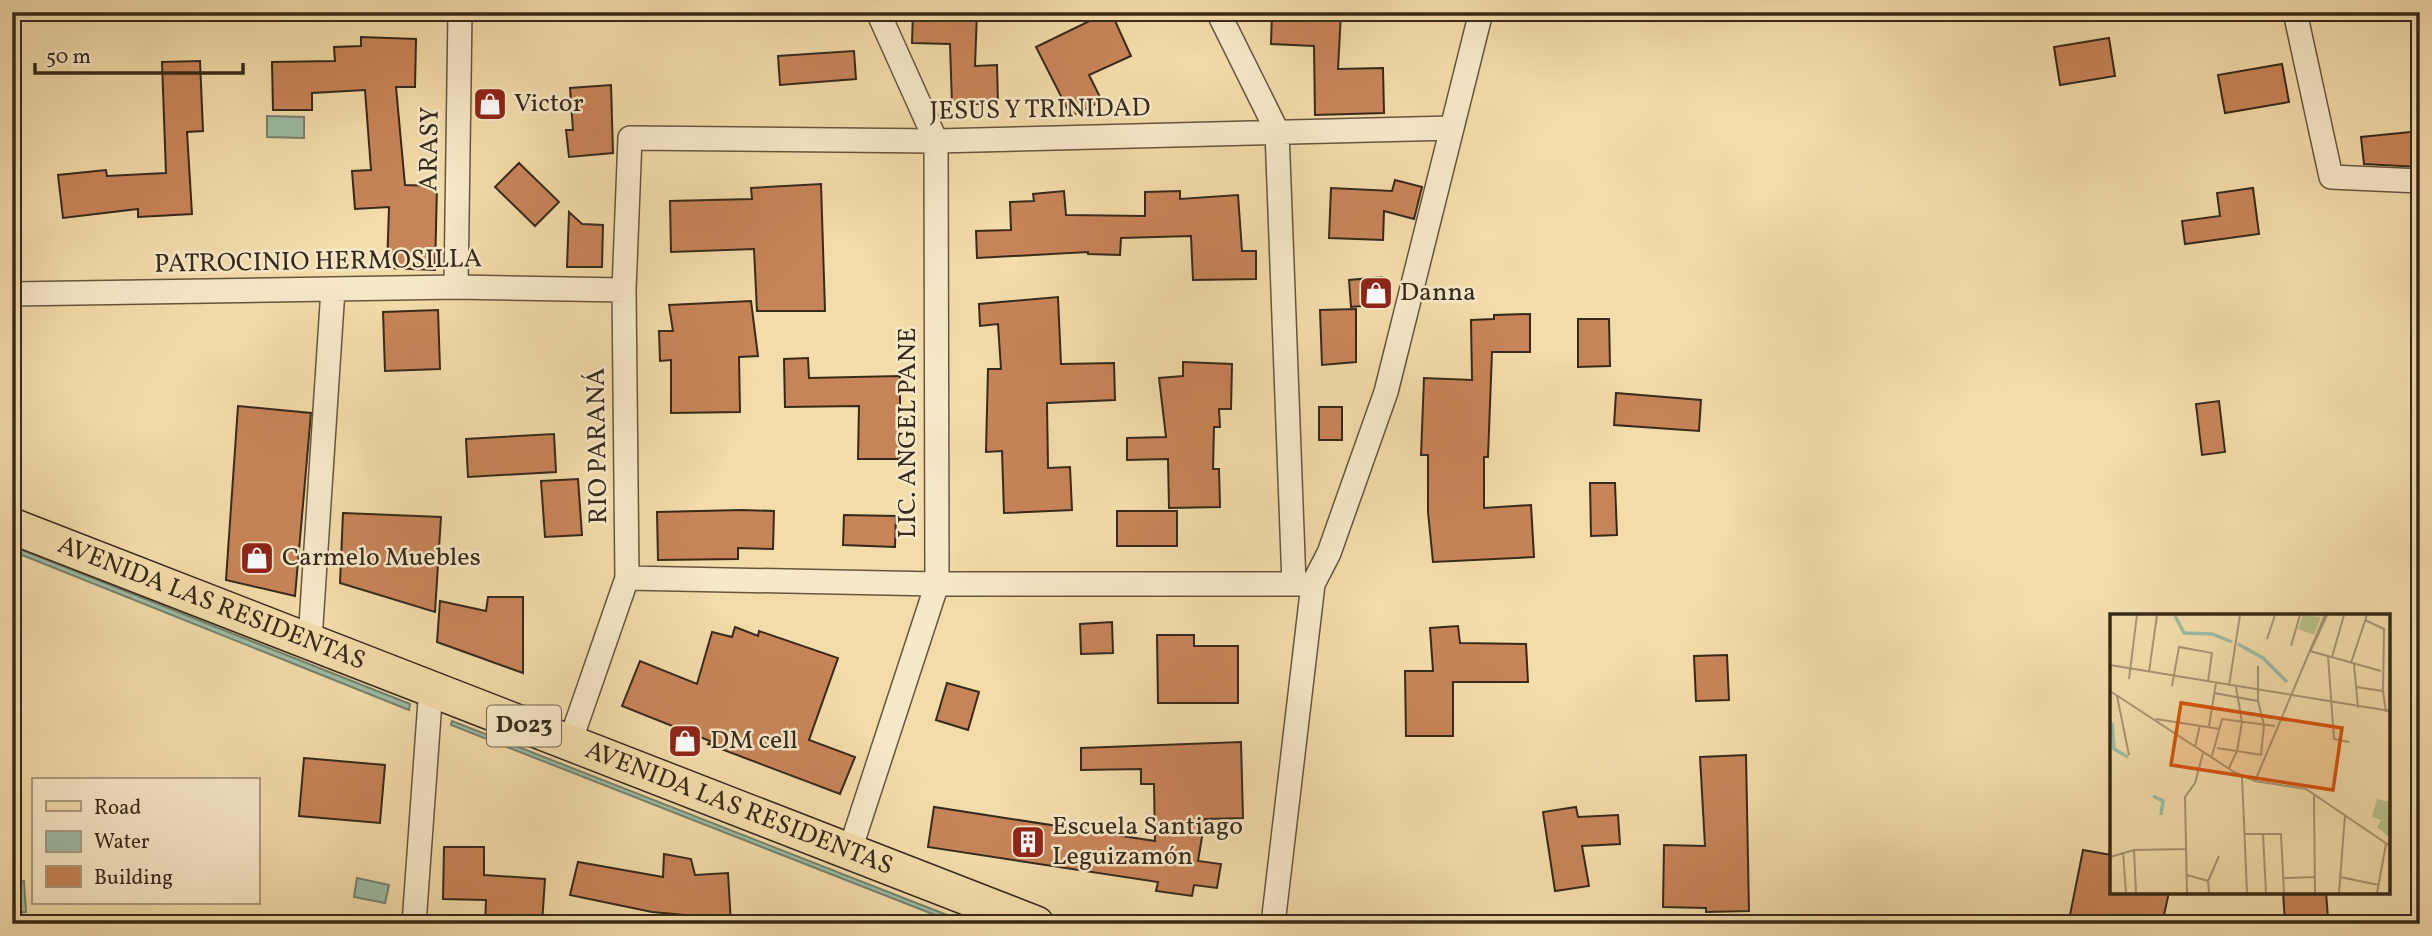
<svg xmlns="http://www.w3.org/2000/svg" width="2432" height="936" font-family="Vollkorn,serif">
  <rect width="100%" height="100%" fill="#f2dcaa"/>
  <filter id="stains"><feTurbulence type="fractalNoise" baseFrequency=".00286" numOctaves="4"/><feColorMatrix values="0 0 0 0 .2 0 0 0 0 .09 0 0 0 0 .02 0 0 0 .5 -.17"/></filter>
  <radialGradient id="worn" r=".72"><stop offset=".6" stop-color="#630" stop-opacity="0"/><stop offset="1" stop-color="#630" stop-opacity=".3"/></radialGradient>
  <path fill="#9cbca5" stroke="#74826d" stroke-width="2" d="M267,116l37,1v21l-37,-1z
    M12,546l398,158 -1,6 -397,-159z
    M452,721l518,203h-12l-507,-199z
    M357,878l32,7 -4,18 -31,-6z
    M24,881l2,31 -14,1v-31z"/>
  <path fill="#c88459" stroke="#372a1a" stroke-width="2" d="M913,12h64l-2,54 22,-1 1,38 -46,2 -2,-61 -38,-1z
    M1108,12h3l20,44 -42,19 13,26 -31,15 -35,-69z
    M1272,12l69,1 -3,56 45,-1 1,45 -69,2 -1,-69 -43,-2z
    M361,37l55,2 -1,48h-19l9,98 32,1 -2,84 -48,-2 2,-61 -34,2 -3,-38 19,-1 -6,-80 -53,3v17h-39l-1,-48 63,-1 -1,-14 27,-1z
    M2109,38l6,38 -55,9 -6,-38z
    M854,51l2,28 -76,6 -2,-29z
    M200,61l3,70 -16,1 5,82 -54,3v-8l-75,9 -5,-43 48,-5 1,6 59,-3 -4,-111z
    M2282,64l7,38 -64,11 -7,-38z
    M611,85l2,68 -44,4 -3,-27h7l-3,-42z
    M2420,131v36l-56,-3 -3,-27z
    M519,163l40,39 -24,24 -40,-39z
    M1395,180l27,7 -8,32 -30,-8 -1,29 -54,-2 2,-50 61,3z
    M821,184l4,127h-68l-3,-62 -83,3 -1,-51 82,-2 -1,-11z
    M2253,188l6,46 -74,10 -3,-23 38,-5 -3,-23z
    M1064,191l2,24 79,1v-24l35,-1v8l58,-4 4,56h14v28l-63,1 -2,-44 -70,2 -1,17 -32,-1v-2l-111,6 -1,-27 35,-1 -1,-28 24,-1 -1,-7z
    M569,212l13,12 21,1 -1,42h-35z
    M1382,277l2,27 -33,3 -2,-27z
    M1058,297l3,67 53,-1 1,37 -68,3 1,65 22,-1 2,43 -68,3 -2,-62 -16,1 2,-83h13l-3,-45 -18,2 -1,-22z
    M751,301l7,55 -19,1 1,55 -69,1v-53l-11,1 -1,-30h14l-4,-26z
    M1356,309v53l-34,3 -2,-55z
    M438,310l2,59 -55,2 -2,-59z
    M1530,314v38h-38l-4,105h-4v51l47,-3 3,52 -101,5 -5,-50v-57h-7l3,-77 48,2 -1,-60 23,-1v-4z
    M1578,319h31l1,47 -32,1z
    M808,358l1,20 91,-2v83h-42l1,-53 -74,1 -1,-48z
    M1183,362l49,2 -1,45h-12l1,18h-6l-1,42h6l1,38 -51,1 -1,-49 -41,1v-22l39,-1 -7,-59 24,-2z
    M1616,393l85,7 -2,31 -85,-6z
    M2219,401l6,51 -23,3 -6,-51z
    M238,406l73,7 -16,183 -69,-16z
    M1319,407h23v33h-23z
    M554,434l2,38 -88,5 -2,-38z
    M578,479l4,56 -37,2 -4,-56z
    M1590,483h25l2,52 -26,1z
    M742,510l32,1 -1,38 -35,-1v11l-80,1 -1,-48z
    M1117,511h60v35h-60z
    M343,513l98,4 -6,95 -95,-29z
    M844,515l52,1 -1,31 -52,-2z
    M488,597h35v76l-86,-31 3,-41 46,10z
    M1112,622l1,31 -32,1 -1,-30z
    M1458,626l2,17 66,1 2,38h-75v54h-47l-1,-65h28l-3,-43z
    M735,627l23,9 1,-5 79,27 -29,82 46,17 -15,37 -132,-50 2,-3 -88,-35 18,-45 57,23 15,-52 20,5z
    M1157,635h37v11h44v57h-80z
    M1727,655l2,45 -33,1 -2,-45z
    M947,683l32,9 -11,38 -32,-10z
    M1241,742l2,76 -38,1 -7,42 23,3 -4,24 -23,-3 -2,11 -36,-5 2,-9 -230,-35 6,-40 221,34 -1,-57h-13v-15l-60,1v-22z
    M1746,755l3,156 -43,1v-4l-43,-1 1,-62 41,1 -5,-89z
    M304,758l81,7 -5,58 -81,-7z
    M1576,807l2,10 40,-2 2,29 -38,2 7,40 -34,5 -12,-79z
    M444,847h40v28l61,4 -3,45h-57l1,-24 -43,-1z
    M2083,850l29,5v37h57l-7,32h-48l-44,-9z
    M664,854l27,5 4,16 33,-2 3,51h-24l-1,-7 -54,-5 -82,-17 8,-33 85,15z
    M2283,892h43l2,26 -43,4z"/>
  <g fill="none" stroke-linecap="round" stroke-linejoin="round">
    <g stroke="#66563e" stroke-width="26">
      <path id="street" d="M1218,12l59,119 17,453
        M2295,12l36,165 89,4
        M456,287l4,-275
        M12,294l444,-7 168,3
        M627,578l310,6h376
        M310,640l23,-351
        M569,745l58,-167 -3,-288 6,-152 306,3 516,-13
        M849,853l88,-269 -1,-443 -58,-129
        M414,924l17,-237
        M1273,924l40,-340 16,-31 57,-161 95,-380"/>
    </g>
    <g stroke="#372a1a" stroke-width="38">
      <g id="primary">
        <path id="s1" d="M12,526l1024,398"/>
      </g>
    </g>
    <use href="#street" stroke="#f7e8c8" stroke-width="23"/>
    <use href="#primary" stroke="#f2dcaa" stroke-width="35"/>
  </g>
  <defs>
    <g id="shop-square" transform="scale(1.75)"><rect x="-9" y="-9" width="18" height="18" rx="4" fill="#8f2418" stroke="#f7e8c8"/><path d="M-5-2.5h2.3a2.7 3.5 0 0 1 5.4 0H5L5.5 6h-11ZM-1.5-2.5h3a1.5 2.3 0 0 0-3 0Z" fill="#fff"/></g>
    <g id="building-square" transform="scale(1.75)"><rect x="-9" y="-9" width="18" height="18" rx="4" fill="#8f2418" stroke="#f7e8c8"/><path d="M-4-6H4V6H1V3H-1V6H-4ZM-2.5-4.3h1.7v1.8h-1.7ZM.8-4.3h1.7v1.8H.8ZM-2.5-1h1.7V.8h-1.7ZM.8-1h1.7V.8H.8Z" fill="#fff"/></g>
  </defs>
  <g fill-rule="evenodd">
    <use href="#shop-square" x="490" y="104"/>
    <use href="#shop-square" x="1376" y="293"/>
    <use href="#shop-square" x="257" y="558"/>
    <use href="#shop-square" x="685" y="741"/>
    <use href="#building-square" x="1028" y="842"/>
  </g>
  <g text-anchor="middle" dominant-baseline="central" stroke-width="5" stroke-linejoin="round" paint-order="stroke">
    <rect fill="#f7e8c8" stroke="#71634e" stroke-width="2" x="487" y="705.5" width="74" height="41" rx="5"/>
    <g font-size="24" font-weight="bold" fill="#372a1a">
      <text x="524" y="726">D023</text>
    </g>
    <g font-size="26" fill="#372a1a" stroke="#f7e8c8" text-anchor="start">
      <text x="514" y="104">Victor</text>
      <text x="1400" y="293">Danna</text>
      <text x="282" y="558">Carmelo Muebles</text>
      <text x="710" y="741">DM cell</text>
      <text x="1052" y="827">Escuela Santiago<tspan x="1052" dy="30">Leguizamón</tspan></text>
    </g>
    <g font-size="26" fill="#372a1a" stroke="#f7e8c8">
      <text transform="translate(1040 110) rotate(-1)">JESUS Y TRINIDAD</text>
      <text transform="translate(430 149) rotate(-89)">ARASY</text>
      <text transform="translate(318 262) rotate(-1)">PATROCINIO HERMOSILLA</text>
      <text transform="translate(908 433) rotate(-90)">LIC. ANGEL PANE</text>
      <text transform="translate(598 446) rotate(-91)">RIO PARANÁ</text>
      <text stroke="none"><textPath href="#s1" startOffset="214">AVENIDA LAS RESIDENTAS</textPath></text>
      <text stroke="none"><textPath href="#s1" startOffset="780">AVENIDA LAS RESIDENTAS</textPath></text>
    </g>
  </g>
  <g transform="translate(2110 614)">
    <rect width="280" height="280" fill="#f2dcaa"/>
    <path d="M193,1l18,2 -7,18 -16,-6zM267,185l13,3v36l-13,-11 4,-7 -9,-3z" fill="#b8c18a"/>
    <path fill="none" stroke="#9cbca5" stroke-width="3.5" d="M65,2l9,17 28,1 20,8M128,30l25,14 24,24M2,109l2,26 14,8M43,182l10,5 -2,14"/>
    <path fill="none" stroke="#a79570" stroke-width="2" d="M157,25l8,-24M181,32l9,-31M201,36l16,-35M200,37l71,20M218,42l6,83 15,3M222,43l12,-42M241,49l16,-48M244,50l4,44M0,51l280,46M148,52v35l6,24 -3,30M39,58l8,-57M19,65l8,-64M62,72l7,-39 33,6 -4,29M119,72l11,-71M246,73l27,4 1,-62 -19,-9M0,77l124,81 21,9 51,8 84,57M273,77l3,21M104,79l44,8M7,82l12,59M71,88l31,5M46,105l64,10M99,112l7,-43M85,133l5,-22M107,134l45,7M102,142l10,-37 53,7M119,154l8,-17 5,-29 -6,-35M132,162l5,117M145,167l70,-166M204,182l1,97M153,219l3,60M135,220h36l3,59M24,236l2,43M13,238l3,41M0,243l24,-7 52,-1M77,261l21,6M230,263l39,8M174,264l31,-1M77,279l-2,-96 10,-14 8,-30M99,279l-1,-12 11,-25M229,279l6,-78M267,279l9,-49"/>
    <path fill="#d6540d" fill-opacity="0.15" stroke="#d6540d" stroke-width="3.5" d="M71,89l161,25 -9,62 -162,-25z"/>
    <rect width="280" height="280" fill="none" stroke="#372a1a" stroke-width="3.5"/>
  </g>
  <rect width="2432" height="936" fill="none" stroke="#f2dcaa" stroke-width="42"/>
  <rect x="14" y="14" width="2404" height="908" fill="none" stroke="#372a1a" stroke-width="3.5"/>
  <rect x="21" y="21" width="2390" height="894" fill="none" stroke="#372a1a" stroke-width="2"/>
  <rect x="32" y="778" width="228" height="126" fill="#f7e8c8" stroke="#aa9c82" stroke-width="2"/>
  <rect x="46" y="801" width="35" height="10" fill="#f2dcaa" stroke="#aa9c82" stroke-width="2"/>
  <text x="94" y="814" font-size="21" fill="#372a1a">Road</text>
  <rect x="46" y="831" width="35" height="21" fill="#9cbca5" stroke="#aa9c82" stroke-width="2"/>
  <text x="94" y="848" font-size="21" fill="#372a1a">Water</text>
  <rect x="46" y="866" width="35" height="21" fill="#c88459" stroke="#aa9c82" stroke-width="2"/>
  <text x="94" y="884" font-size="21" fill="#372a1a">Building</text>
  <path d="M35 63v10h208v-10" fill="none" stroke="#372a1a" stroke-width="3.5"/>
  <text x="46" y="63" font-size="21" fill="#372a1a" stroke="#f7e8c8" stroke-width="5" paint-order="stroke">50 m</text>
  <rect width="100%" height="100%" filter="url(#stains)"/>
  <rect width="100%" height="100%" fill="url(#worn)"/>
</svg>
